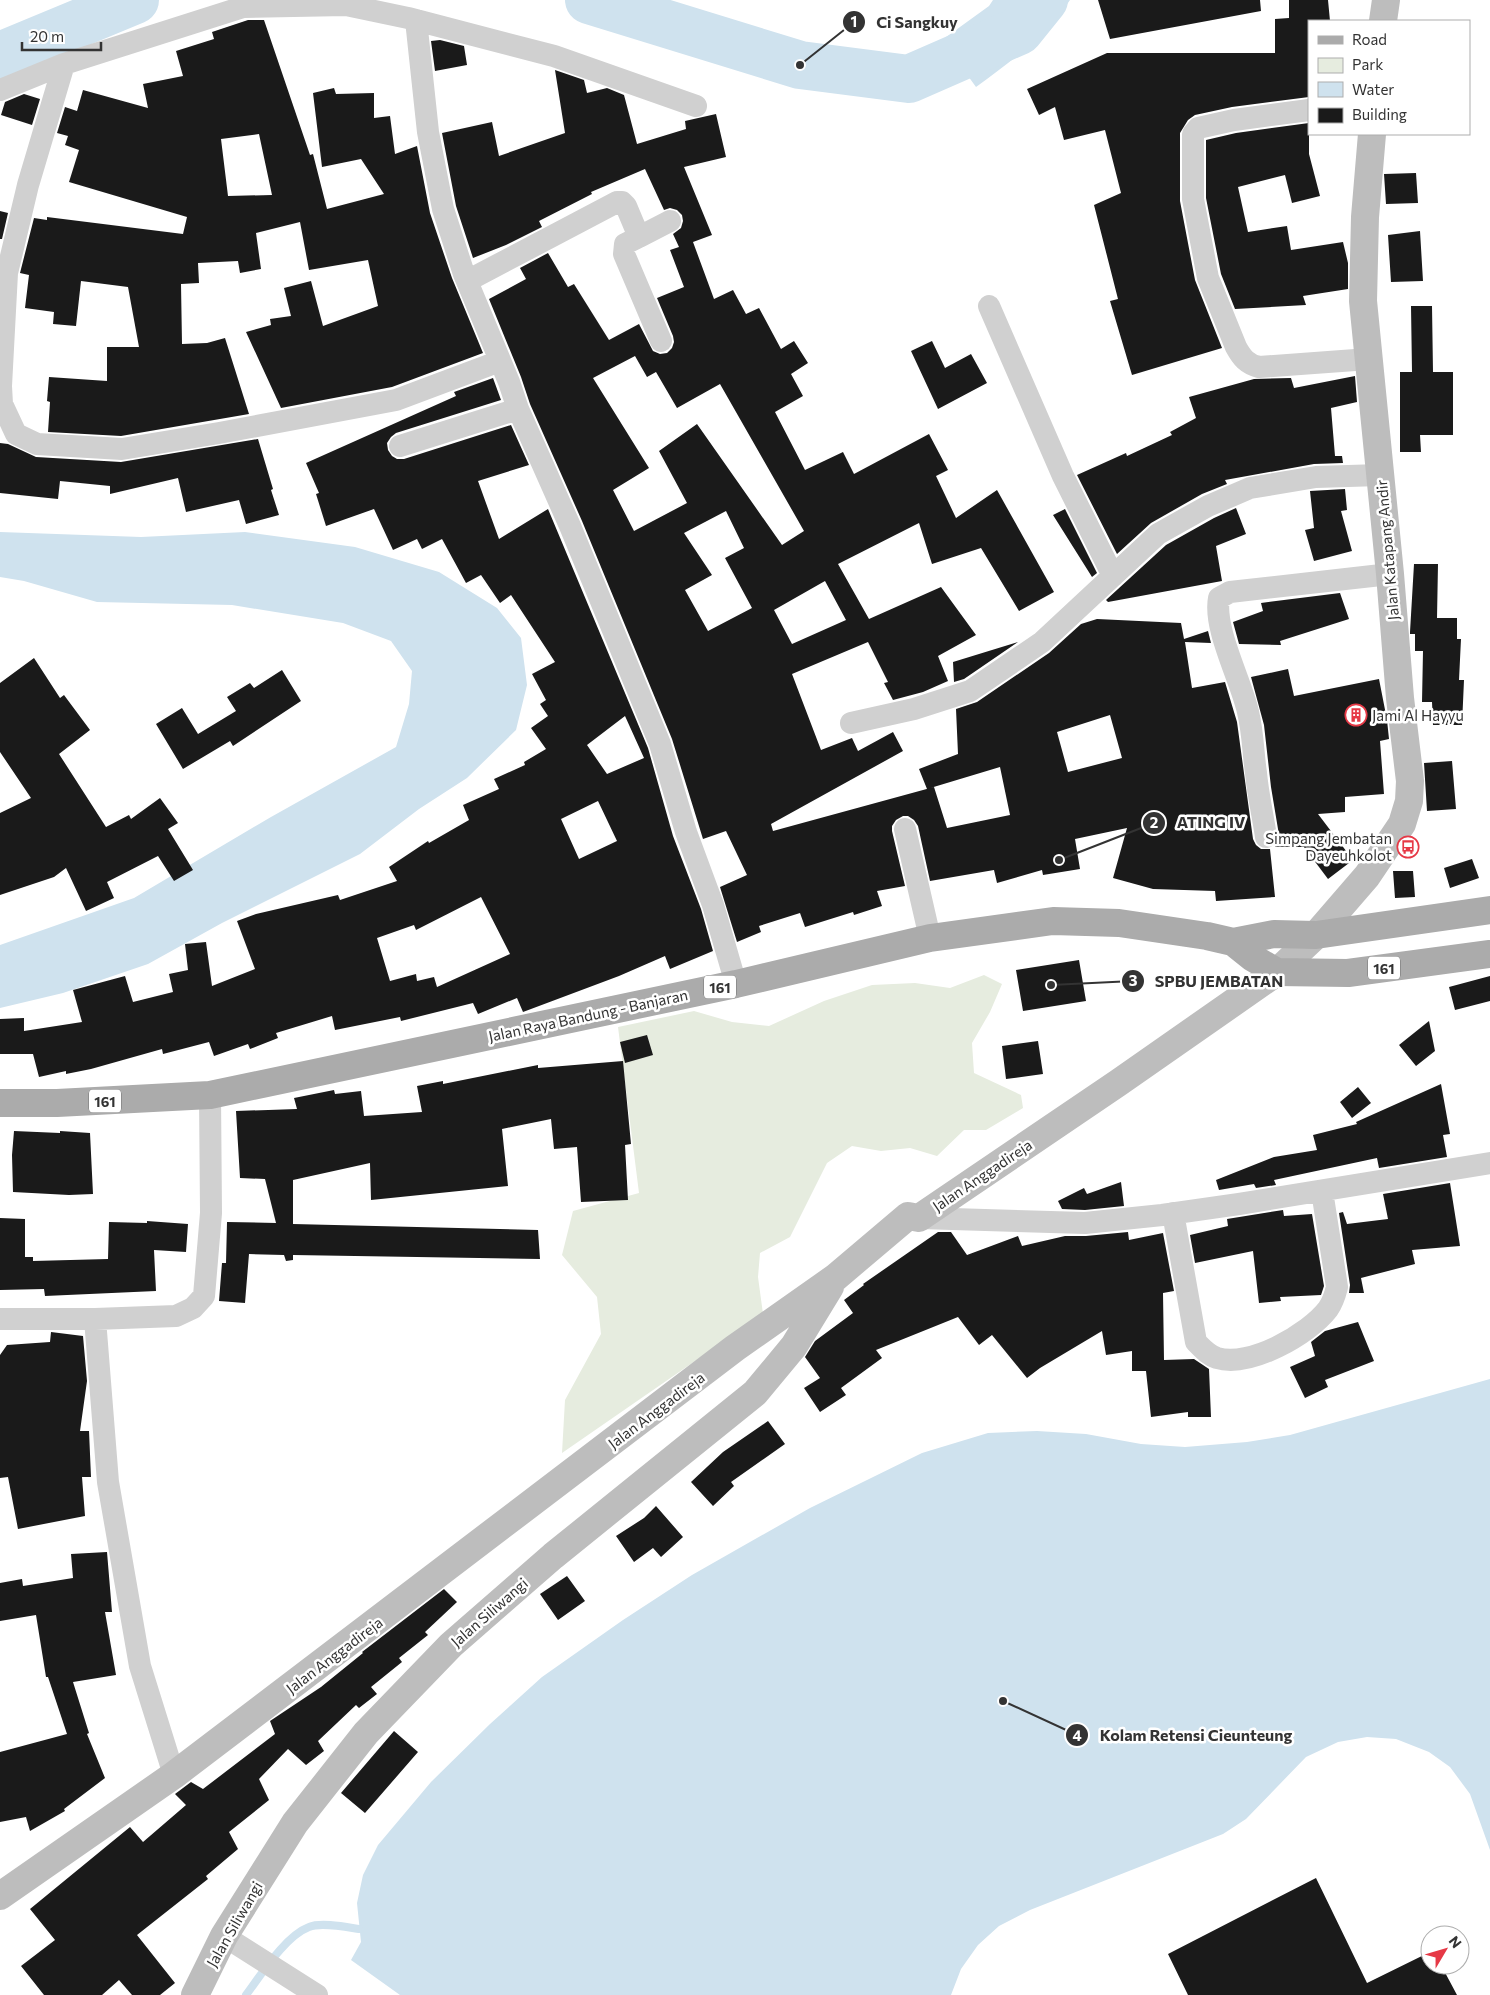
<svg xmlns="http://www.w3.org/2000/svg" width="1490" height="1995" font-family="Commissioner,sans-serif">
  <rect width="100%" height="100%" fill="#fff"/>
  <path fill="#e6ecdf" d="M984,975l18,9 -12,28 -18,31 2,30 47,22 2,13 -37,22h-22l-27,26 -27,-8 -29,3 -29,-5 -25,17 -37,74 -30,16 -2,24 5,37 -201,139 3,-53 36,-66 -4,-37 -35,-42 11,-44 66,-18 -21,-166 76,-16 38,11 37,4 55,-25 48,-16 43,-2 35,5z"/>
  <path fill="#cfe2ee" d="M993,0h77c-24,37 -59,61 -94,87l-34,-47 47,-34z
    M0,532l141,5 104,-5 110,15 84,25 58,36 24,30 6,47 -11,45 -49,48 -48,31 -59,45 -138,69 -74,41 -85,29 -63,15v-63l134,-47 137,-81 125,-70 13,-43 3,-33 -21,-30 -48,-18 -111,-18 -135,-3 -73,-21 -24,-4z
    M1490,1379v471l-20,-56 -20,-27 -21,-15 -33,-13 -29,-2 -29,5 -32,15 -60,62 -23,15 -193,76 -31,16 -21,19 -17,24 -10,26h-551l-49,-35 10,-18 -4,-39 6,-28 15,-30 53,-63 59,-58 52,-47 81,-57 69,-45 118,-67 112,-55 66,-20 49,-2 49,3 55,10 44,3 62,-5 43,-7z"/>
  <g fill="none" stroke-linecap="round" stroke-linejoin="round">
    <path stroke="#cfe2ee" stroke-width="8" d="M246,1995c15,-20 39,-59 63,-68 12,-5 37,0 50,2"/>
    <path stroke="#cfe2ee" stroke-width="48" d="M589,0l211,65 109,14 110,-48 25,-31
      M0,56l135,-56"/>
  </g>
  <path fill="#1a1a1a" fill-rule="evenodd" d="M1098,0h162l1,11 -151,28z
    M1289,0h39l2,21h-21v76l-77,10 -37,8 -7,5 -8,13v68l15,79 27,68 -90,27 -22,-74 8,-2 -24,-94 27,-12 -16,-63 -41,10 -9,-33 -16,8 -12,-26 80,-36h168v-34l14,-1z
    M248,20h16l46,135 3,-1 14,55 57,-15 -23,-35 -39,8 -9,-74 21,-5 2,6 38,-1v25l16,-2 5,38 22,-8 13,67 22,65 31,75 -91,34 -111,21 -35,-76 25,-7 -1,-6 21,-3 -7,-28 27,-7 12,45 55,-20 -10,-46 -59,10 -9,-48 -44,11 5,36 -21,4 -2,-12 -40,2 1,20 -18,1 1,60 25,-1 18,-5 24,76 -128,22 -73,-4 2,-30 -3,-1 2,-24 58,4v-34h32l-11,-60 -47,-6 -5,45 -23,-2 1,-12 -29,-4 4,-33 -9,-2 14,-55 13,2v-3l136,17 4,-17 -118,-35 10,-32 -14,-5 3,-9 -11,-3 8,-26 12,4 6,-21 65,18 -5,-24 40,-8 -7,-25 38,-12 -2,-7zM259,134l13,61 -44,1 -7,-57z
    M440,40l24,6 3,19 -32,6 -4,-30z
    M555,70l29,10 3,13 20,-5 17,7 13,49 49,-15 -1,-8 31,-7 10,43 -42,10 28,68 -19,7 21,57 19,-9 13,24 13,-6 22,41 13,-8 14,22 -17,11 12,22 -28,16 30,58 38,-18 11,22 75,-40 19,36 -12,6 20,42 41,-28 57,102 -35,19 -38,-63 -49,16 -13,-41 -81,41 31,55 72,-32 35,48 -38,21 10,25 -25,11 -30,8 -9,-17 4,-1 -20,-40 -76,32 29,76 31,-12 6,13 35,-19 10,19 -132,73 2,7 161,-44 13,41 63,-13 -10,-48 -73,22 -8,-20 39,-15 -2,-45 21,-7 72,-49 32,-29 16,-5 84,4 3,16 24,-8 3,12 -26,-1 7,46 33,-6 12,40 16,117 3,6 5,4h9l5,48 -59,4 -1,-10 -62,-2 -40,-11 14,-50 -52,11 5,30 -37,6 -1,-5 -45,13 -3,-13 -64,11 -12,-55 -4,-6 -6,-4h-5l-7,4 -4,6v5l13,55 -28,5 5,15 -28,9 -1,-3 -48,15 -5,-14 -41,13 2,6 -24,10 -17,-55 27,-12 -21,-44 -23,8 -31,-100 -90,-218 -52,-117 -9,-27 -32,-78 37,-20 -6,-11 28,-15 20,34 6,-3 35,56 30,-16 14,27 7,3 7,-1 5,-5 2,-6 -1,-6 -16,-38 27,-11 -14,-37 9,-3 -6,-13 8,-6 2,-7 -1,-6 -5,-5 -7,-2 -6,2 -19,-41 -54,23 1,2 -53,27 3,6 -36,18 -33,13 -17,-52 -14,-73 50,-11 7,34 66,-23zM635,356l12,21 9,-5 21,36 43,-24 84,147 -22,14 -85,-121 -38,27 28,52 -53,28 -21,-41 36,-22 -56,-90zM726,511l18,37 -19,10 27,50 -44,23 -23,-41 27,-15 -28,-42zM825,581l21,39 -54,24 -18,-34zM1110,715l12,43 -54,14 -11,-40z
    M24,94l16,5 -8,26 -31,-10 4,-13z
    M1309,123v31l11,42 -28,7 -7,-28 -47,12 10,45 39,-6 4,24 52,-8 5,21v26l-45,7 3,9 -71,4 -14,-35 -15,-76v-58l30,-7z
    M1416,173l2,30 -32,1 -2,-30z
    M0,211l8,2 -6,26h-2z
    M1420,231l3,50 -32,1 -3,-47z
    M1411,306h21l1,66h20v63h-33l1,17h-21v-80h12z
    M932,341l13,27 26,-14 16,29 -49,26 -27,-58z
    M1355,376l2,26 -26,6 4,48h7l1,7 -29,1 -89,16 2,4 -25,10 -51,29 -34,31 -40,-79 49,-22 1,3 45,-21 -2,-3 26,-14 -7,-21 65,-18 37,-1 3,10z
    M493,378l8,22 -105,33 -5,4 -4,6 1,7 4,6 5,3h7l107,-34 18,40 -51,16 21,58 49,-30 100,239 25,88 28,73 12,42 -43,18 -5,-13 -46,20 -96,36 -6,-14 -39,16 -5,-11 -72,18 -1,-4 -65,13 -3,-14 -56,17 2,5 -28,11 -2,-5 -34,12 -5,-14 -46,12 -1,-5 -71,20 -25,5v-3l-27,6 -6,-23h-33v-35l24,-1v13l58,-9 -9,-32 52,-14 8,26 40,-10 -4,-18 19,-4 -3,-26 21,-2 6,44 43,-17 -18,-48 19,-7 82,-19 2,5 57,-19 -8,-14 39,-26 1,2 40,-23 -6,-15 36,-16 -5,-10 31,-14 -1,-3 22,-13 -15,-21 17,-12 -8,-12 6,-4 -14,-26 23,-12 -44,-67 -11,8 -19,-28 -15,8 -24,-44 -20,10 -5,-10 -24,11 -19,-41 -48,17 -10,-32 3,-1 -13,-30 150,-67 -2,-4zM625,716l19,42 -37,16 -20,-29zM598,801l19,40 -38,18 -18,-40zM481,897l29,57 -73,33 -3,-10 -17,4 -1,-7 -26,7 -13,-43 37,-13 2,5z
    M258,439l15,50 -2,1 8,25 -33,9 -7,-24 -53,12 -8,-34 -68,16v-8l-50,-5 -2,18 -58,-6v-50l8,1 28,13 85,5z
    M1345,489l2,21 -6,1 11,40 -38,10 -9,-31 9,-2 -4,-37z
    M1236,508l10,26 -30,12 6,35 -114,21 -2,-2 60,-55 48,-27z
    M1065,509l32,64 -5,4 -39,-62z
    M1414,564h24l-1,54h20v21h4l-2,41h5l-2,45h-29l-1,-23h-10l1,-51h-8v-17h-5v-2z
    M1340,593l9,26 -69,22 1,4 -42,-1 -6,-22 30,-11 -2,-8z
    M1018,642l-54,37 -10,3 -1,-20z
    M34,658l26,40 4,-3 26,35 -31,24 47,73 23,-12 2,4 29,-21 18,25 -10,6 25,41 -19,11 -16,-25 -51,26 7,16 -28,13 -20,-43 -12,9 -54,18v-82l31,-15 -31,-46v-69z
    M1288,669l6,27 85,-17 8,41 2,19 -9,2 4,53 -39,3v15l-27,2 35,46 -25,19 -24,-32h-29l3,-6 1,-6 -8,-48 -7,-62 -13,-48z
    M282,670l19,31 -68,45 -3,-5 -47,28 -27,-45 26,-16 16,26 38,-23 -9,-14 23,-14 4,5z
    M1452,761l4,48 -29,2 -3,-48z
    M1472,859l7,19 -29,10 -6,-20z
    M1393,871h20l2,26 -20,1z
    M1079,960l7,41 -63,10 -7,-41z
    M1490,976v25l-35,9 -6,-23z
    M1429,1021l6,30 -19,15 -17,-21z
    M647,1035l6,20 -28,8 -5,-21z
    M1038,1041l5,33 -37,5 -4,-33z
    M623,1061l8,83 -6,1 3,55 -47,2 -4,-55 -23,2 -3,-30 -49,10 6,57 -137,14 -1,-37 -77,17v44l245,6 2,29 -247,-4v5l-7,1 -2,-6 -35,-1 -4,49 -26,-2 3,-38h4l1,-41 49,1 -11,-44 -25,-1 -4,-67 61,-2 -3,-11 40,-8 1,4 26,-3 3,25 58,-4 -5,-26 26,-5v3l95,-19v3z
    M1441,1084l9,50 -7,1 4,22 -68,11 -2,-10 -103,22 2,5 -20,3 -2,-4 -35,6 -3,-10 58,-23 43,-7 -4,-15 44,-11 -1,-2z
    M1358,1087l13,16 -19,15 -12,-16z
    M14,1131l46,2v-2l30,2 3,61 -24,1 -56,-3 -1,-37z
    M1121,1182l3,24 -39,4 -23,-1 -4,-8 26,-13 3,6z
    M1450,1183l10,63 -48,4 3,14 -54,14 3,15h-15l1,-8 -11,-72 4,-1 4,12 41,-5 -5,-25z
    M1283,1210l1,6 28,-2 12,72 -3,9 -41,2 1,4 -22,2 -6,-52 -58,12 -5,-28 38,-9 -1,-7z
    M0,1218l25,1v38h8v4l75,-2 1,-37 38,1v-2l41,3 -2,28 -32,-2 2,41 -111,5 -1,-7 -44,1z
    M938,1232h13l16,23 51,-19 4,10 43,-10h21l42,-4 1,8 34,-7 11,58 -11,2 1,67 30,-1 15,10 2,48h-23v-5l-37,5 -5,-46h-14v-20l-26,4 -4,-24 -62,37 -13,10 -35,-43 -13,10 -21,-28 -82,33 6,8 -41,30 5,7 -26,17 -16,-24 16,-10 -15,-21 10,-16 38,-28 -9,-13 20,-15 -1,-1z
    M1358,1322l16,39 -49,19 3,7 -23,11 -15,-31 25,-11 -4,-14 14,-11z
    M51,1332l32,4 4,45 -7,50h9l2,46h-9l3,39 -67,13 -10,-52 -8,1v-123l7,-10 43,-3z
    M768,1421l17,23 -54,38 3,4 -21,20 -22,-24 32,-30z
    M656,1506l27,31 -22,20 -8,-9 -19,14 -18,-26 28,-18z
    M107,1552l5,60h-7l11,63 -43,7 16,51 -2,1 18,44 -41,31 1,2 -35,20 -4,-14 -26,5v-70l67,-18 -19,-57h-2l-10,-62 -36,6v-38l22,-4 1,7 50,-8 -2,-24z
    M567,1576l18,25 -27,19 -18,-26z
    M444,1589l13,13 -32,30 3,3 -29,23 3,4 -31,25 6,7 -18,14 -3,-3 -38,36 6,10 -18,14 -18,-16 -29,30 10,21 -40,32 9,17 -32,27 2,3 -71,56 38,48 -15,12h-28l-13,-15 -17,15h-58l-23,-29 34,-26 -25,-31 100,-82 13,15 43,-37 -11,-11 16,-12 12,7 72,-55 -5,-13 51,-34 42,-34 -1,-1z
    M394,1731l24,21 -53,61 -24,-20z
    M1316,1878l51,105 63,-31v13h11l16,30h-269l-20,-41z"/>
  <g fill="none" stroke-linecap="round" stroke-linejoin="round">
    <path stroke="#d0d0d0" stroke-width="22" d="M416,20l12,112 15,77 21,65 45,108 9,27 52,117 90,218 26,88 27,73 23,79
      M64,64l-36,121 -21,88 -6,113 1,18 14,30 21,10 85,5 97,-16 177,-33 104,-39
      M0,90l64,-26 179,-57 103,-2 62,13 146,38 142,50
      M1309,110l-75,10 -36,8 -5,6v65l15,79 28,69c6,11 11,17 23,20l110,-8
      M639,237l31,-16
      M467,281l150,-79h5l4,4 13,31 -14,7 -1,10 37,87
      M989,306l74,170 50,100
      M400,446l118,-37
      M851,723l63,-14 56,-18 72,-49 116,-108 50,-28 42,-18 66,-11 64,-2
      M905,829l25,109
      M1266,837c-3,-21 -8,-42 -10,-64 -3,-20 -3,-41 -8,-61 -7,-32 -35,-83 -29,-114l11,-6 160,-18
      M1173,1213l23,129c7,7 12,13 21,16 33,10 92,-24 111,-49 5,-7 7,-14 9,-22l-15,-96
      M919,1218l166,5 77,-8 77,-11 251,-41
      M0,1319h95l81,-3 17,-8 11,-12 7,-83 -1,-118
      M95,1319l13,163 32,184 34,109
      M224,1936l93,59"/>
    <path stroke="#bdbdbd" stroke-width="28" d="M1383,21l3,-21
      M0,1896l174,-121 561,-427 101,-71 72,-61 11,2 199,-135 159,-111 39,-37 51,-59 35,-52 7,-23 1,-20 -10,-83 -10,-124 -27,-273 2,-84 7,-83
      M195,1995l29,-59 71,-113 71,-90 85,-88 102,-89 202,-163 39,-47 36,-59"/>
    <path stroke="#ababab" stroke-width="28" d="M1233,942l41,-8 42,1 174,-25
      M0,1103h57l153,-8 526,-111 194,-46 123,-17 66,2 88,13 26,6 20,16 24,14 71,1 142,-19"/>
  </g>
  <defs>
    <g id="building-ring" transform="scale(1.125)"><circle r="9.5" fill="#fff" stroke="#e63946" stroke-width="1.5"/><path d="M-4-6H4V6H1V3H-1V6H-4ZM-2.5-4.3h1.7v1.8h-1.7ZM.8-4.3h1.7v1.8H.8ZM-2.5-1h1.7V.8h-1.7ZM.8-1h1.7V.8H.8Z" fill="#e63946"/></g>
    <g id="bus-ring" transform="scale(1.125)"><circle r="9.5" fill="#fff" stroke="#e63946" stroke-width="1.5"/><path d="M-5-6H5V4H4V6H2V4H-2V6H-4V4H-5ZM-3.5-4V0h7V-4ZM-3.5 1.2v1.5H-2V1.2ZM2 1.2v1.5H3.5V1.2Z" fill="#e63946"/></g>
  </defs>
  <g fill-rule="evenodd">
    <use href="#building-ring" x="1356" y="715"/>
    <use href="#bus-ring" x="1408" y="847"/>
  </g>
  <g text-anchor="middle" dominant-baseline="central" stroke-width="5" stroke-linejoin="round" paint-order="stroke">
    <g fill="#fff" stroke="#707070" stroke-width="1">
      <rect x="1368" y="956.5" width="32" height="23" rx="4"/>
      <rect x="704" y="975.5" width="32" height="23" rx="4"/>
      <rect x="89" y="1089.5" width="32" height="23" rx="4"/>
    </g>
    <g font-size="14" font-weight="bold" fill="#333">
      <text x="1384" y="968">161</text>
      <text x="720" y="987">161</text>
      <text x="105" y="1101">161</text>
    </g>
    <g font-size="15" fill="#333" stroke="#fff">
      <text transform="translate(1387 550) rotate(-95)">Jalan Katapang Andir</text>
      <text transform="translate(588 1015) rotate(-12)">Jalan Raya Bandung - Banjaran</text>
      <text transform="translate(982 1175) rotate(-34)">Jalan Anggadireja</text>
      <text transform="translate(656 1410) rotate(-37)">Jalan Anggadireja</text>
      <text transform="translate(489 1612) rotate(-41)">Jalan Siliwangi</text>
      <text transform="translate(334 1655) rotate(-37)">Jalan Anggadireja</text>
      <text transform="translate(234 1924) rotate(-60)">Jalan Siliwangi</text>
    </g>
    <g font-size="15" fill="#333" stroke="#fff" text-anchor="start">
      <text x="1372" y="715">Jami Al Hayyu</text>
      <text x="1392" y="838" text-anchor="end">Simpang Jembatan<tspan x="1392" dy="17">Dayeuhkolot</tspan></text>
    </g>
  </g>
  <path fill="none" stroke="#333" stroke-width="2" d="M800 65L854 22M1059 860L1154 823M1051 985L1133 981M1003 1701L1077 1735"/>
  <g fill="#333" stroke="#fff" stroke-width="2">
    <circle cx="800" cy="65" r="5"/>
    <circle cx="1059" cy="860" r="5"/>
    <circle cx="1051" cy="985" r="5"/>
    <circle cx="1003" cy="1701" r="5"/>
    <circle cx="854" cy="22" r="12"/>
    <circle cx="1154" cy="823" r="12"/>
    <circle cx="1133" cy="981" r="12"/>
    <circle cx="1077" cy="1735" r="12"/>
  </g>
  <g font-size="15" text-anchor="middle" font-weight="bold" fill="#fff">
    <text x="854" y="27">1</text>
    <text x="1154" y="828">2</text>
    <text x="1133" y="986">3</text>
    <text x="1077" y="1741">4</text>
  </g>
  <g font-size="16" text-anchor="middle" font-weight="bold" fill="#333" stroke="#fff" stroke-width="5" stroke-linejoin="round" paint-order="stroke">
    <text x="917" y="28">Ci Sangkuy</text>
    <text x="1211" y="828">ATING IV</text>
    <text x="1219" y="987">SPBU JEMBATAN</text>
    <text x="1196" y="1741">Kolam Retensi Cieunteung</text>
  </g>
  <rect x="1308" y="20" width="162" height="115" fill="#ffffff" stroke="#adadad"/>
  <rect x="1318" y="36" width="25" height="8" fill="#ababab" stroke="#adadad"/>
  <text x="1352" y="45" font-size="15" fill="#333333">Road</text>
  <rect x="1318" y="58" width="25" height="15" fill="#e6ecdf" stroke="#adadad"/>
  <text x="1352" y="70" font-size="15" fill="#333333">Park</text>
  <rect x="1318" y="82" width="25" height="15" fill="#cfe2ee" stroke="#adadad"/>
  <text x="1352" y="95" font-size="15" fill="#333333">Water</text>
  <rect x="1318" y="108" width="25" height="15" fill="#1a1a1a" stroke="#adadad"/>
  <text x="1352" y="120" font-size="15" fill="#333333">Building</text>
  <g transform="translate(1445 1950) rotate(52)"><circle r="24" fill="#ffffff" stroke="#adadad"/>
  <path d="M0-4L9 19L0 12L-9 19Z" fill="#e63946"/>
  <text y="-8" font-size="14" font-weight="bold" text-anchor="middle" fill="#333333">N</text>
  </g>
  <path d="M22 42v8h79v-8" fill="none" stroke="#333333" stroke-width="2.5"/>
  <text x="30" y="42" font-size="15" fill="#333333" stroke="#ffffff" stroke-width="4" paint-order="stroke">20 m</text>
</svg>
